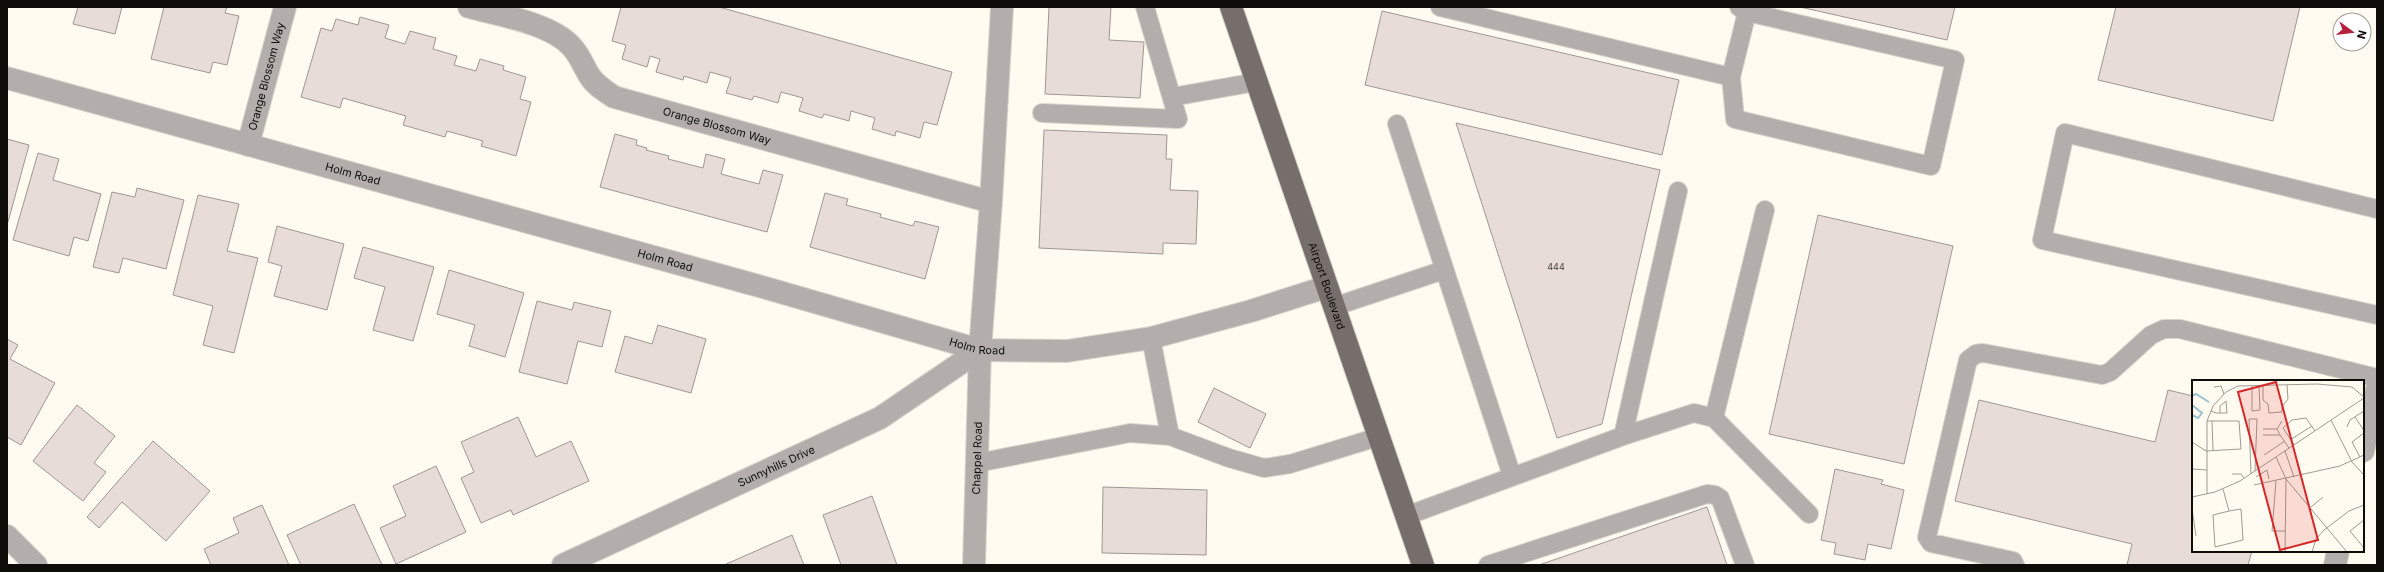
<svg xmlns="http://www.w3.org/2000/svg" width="2384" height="572" font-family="Inter,sans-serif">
  <rect width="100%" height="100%" fill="#fffbf1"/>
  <path fill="#e7dcd8" stroke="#a19693" d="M78,7h44l-7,27 -42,-10z
    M164,7h63l-2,6 14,3 -12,49 -14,-3 -3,11 -59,-14z
    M621,7h98l233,65 -15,53 -13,-3 -4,16 -24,-7 -1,5 -23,-7 3,-11 -24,-7 -2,10 -25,-7 -2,4 -23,-7 4,-13 -22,-6 -3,11 -24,-7 -2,4 -26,-7 5,-15 -21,-6 -3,11 -23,-7 -1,4 -27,-8 4,-13 -10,-3 -3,11 -25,-8 4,-14 -14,-4z
    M1049,7h62l-2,33 35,2 -4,56 -95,-4z
    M1800,7h155l-8,33z
    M2116,7h184l-27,114 -175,-41z
    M1382,11l297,69 -17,75 -297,-70z
    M360,17l29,8 -4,13 20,6 5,-13 26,7 -3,11 24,7 -3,9 22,6 4,-12 24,7 -1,4 23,7 -6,22 11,3 -15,54 -35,-10 2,-5 -36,-10 -2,6 -42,-12 3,-9 -63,-18 -3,10 -39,-11 20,-69 11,3 4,-12 22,6z
    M1456,123l204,47 -58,254 -45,14z
    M1044,130l123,5 -1,24h6l-2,31 28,1 -2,53 -33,-1v11l-124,-6z
    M615,134l22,6 -1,5 11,3 -1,2 23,6 -1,3 35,9 3,-14 19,5 -4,15 38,10 4,-14 20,5 -16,57 -167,-45z
    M7,139l22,6 -21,77h-1z
    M38,153l21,6 -6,21 48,14 -13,47 -14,-4 -5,19 -56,-16z
    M137,188l47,12 -18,69 -43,-11 -4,15 -26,-6 19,-75 23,5z
    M825,193l23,6 -2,6 35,9 -1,3 33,9 2,-5 24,6 -14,52 -115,-32z
    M198,195l41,9 -12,47 31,7 -24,95 -31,-8 10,-39 -40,-11z
    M1818,215l135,31 -49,218 -135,-30z
    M277,226l67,18 -17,66 -53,-14 8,-30 -14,-4z
    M363,247l71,20 -21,74 -40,-11 12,-43 -31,-9z
    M449,270l75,23 -19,64 -36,-11 6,-21 -38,-11z
    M537,301l35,9 2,-8 37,9 -9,36 -24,-6 -11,43 -48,-12z
    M658,325l48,14 -15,54 -76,-21 10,-36 27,8z
    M7,339l11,6 -8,14 45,24 -34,62 -14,-8z
    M1214,388l52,26 -16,34 -52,-26z
    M2168,390l25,6v155h59l-4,14h-121l5,-21 -177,-43 24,-101 176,42z
    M77,405l38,31 -21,27 12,9 -23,29 -50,-40z
    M518,417l18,40 35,-16 18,40 -76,34 -2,-5 -30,13 -20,-45 13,-6 -13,-30z
    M153,441l57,50 -44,50 -44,-39 -23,26 -12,-11z
    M436,466l30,66 -70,32 -16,-36 26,-12 -13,-30z
    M1835,469l48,11 -2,4 23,6 -13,59 -23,-5 -3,16 -31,-6 2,-11 -15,-3z
    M1103,487l104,3 -1,65 -104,-2z
    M872,496l25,69h-56l-18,-50z
    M354,504l28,61h-81l-14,-30z
    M262,505l27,60h-78l-7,-16 35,-16 -6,-15z
    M1707,507l20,58h-188z
    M792,535l12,30h-80z"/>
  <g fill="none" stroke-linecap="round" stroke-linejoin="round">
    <g stroke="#d8d5cc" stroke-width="20">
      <path id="service" d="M1440,7l291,70 4,42 196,47 24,-106 -208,-48 -8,-5
        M1731,77l16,-65
        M1172,97l84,-15
        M1042,113l136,6 -33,-112
        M1397,124l115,352
        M2377,209l-312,-76 -23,107 335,75
        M1333,307l111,-37
        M1151,338l19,98
        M1714,418l51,-208
        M1623,436l71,-23 20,5 95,96
        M977,463l153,-30 40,3 59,22 35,10 26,-4 88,-27
        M1406,516l217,-80 55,-245
        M1488,565l219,-71 8,1 5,3 25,67
        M2015,565l-2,-4 -82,-18 -4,-6 41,-177 8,-6 7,-1 119,22 8,-3 41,-37 13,-6h16l197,49"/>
    </g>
    <g stroke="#d8d5cc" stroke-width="24">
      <g id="minor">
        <path id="s1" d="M469,7c29,8 81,16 102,39 8,8 12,19 18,29 6,10 16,16 25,22l377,105"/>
        <path id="s2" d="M248,145l37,-138"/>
        <path d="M2363,451l14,-62"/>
        <path d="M7,536l29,29"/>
        <path id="s3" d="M563,565l317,-147 100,-68"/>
        <path id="s4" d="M974,565l6,-215 11,-148 11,-195"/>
        <path d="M2335,565l3,-14"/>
      </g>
    </g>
    <g stroke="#d8d5cc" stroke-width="24">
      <g id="tertiary">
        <path id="s5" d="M7,78l759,210 214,62 87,1 84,-13 100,-27 75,-24"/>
      </g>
    </g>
    <g stroke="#d8d5cc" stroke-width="24">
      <g id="primary">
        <path id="s6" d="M1231,7l192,558"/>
      </g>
    </g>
    <use href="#service" stroke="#b3aeac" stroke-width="18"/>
    <use href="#minor" stroke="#b3aeac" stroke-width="22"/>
    <use href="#tertiary" stroke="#b3aeac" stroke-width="22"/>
    <use href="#primary" stroke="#766e6b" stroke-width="22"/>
  </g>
  <g text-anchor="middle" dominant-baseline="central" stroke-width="3.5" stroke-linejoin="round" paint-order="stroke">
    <g font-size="9" fill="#44403d">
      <text x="1556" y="266">444</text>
    </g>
    <g font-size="11" fill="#0d0c09" stroke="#fff">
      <text stroke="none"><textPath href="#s2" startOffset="71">Orange Blossom Way</textPath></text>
      <text stroke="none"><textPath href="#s1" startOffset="285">Orange Blossom Way</textPath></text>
      <text stroke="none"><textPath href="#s5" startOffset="359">Holm Road</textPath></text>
      <text stroke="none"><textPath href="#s5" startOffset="683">Holm Road</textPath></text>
      <text stroke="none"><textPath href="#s6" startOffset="295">Airport Boulevard</textPath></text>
      <text stroke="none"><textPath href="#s5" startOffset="1007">Holm Road</textPath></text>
      <text stroke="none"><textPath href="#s4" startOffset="107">Chappel Road</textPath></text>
      <text stroke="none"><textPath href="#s3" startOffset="235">Sunnyhills Drive</textPath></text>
    </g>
  </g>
  <g transform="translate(2192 380)">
    <rect width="172" height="172" fill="#fffbf1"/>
    <path fill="none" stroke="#9cc1d0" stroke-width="2" d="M0,16l4,-2 13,8M0,25l10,8 -4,5 -6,-3"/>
    <path fill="none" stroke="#9e9b94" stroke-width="1" d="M71,5v15l5,4 1,9 13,-1v-5l6,-8 -1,-14M60,6v25l8,-1 -1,-24M22,7l7,-1 3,8M19,31l5,2h11l-1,-12 -6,5v7M163,37l8,12M139,40l21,42 12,13M20,41l1,29M155,47l3,-7 14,-9M71,49h14M71,55h17l9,13M88,55l-3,-6 5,-8M98,60l22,-14M0,62l14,9 35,-2 -2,-28h-32M102,65l-11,-17 9,-8 14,-2 9,13M93,71l9,26M72,75l21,-14M84,77l10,22 -1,73M168,77l-8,-15 12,-9M0,89l15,1M40,94h9l3,4M59,94l-2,-55h8l-2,52M64,97l11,-7 2,9M94,99l61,73M84,101l-4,50h13M62,105l86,-19 24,-11M31,109l6,22 -16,4 2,32 28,-7 -2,-31 -12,2M15,114v-73l6,-15 13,-14 12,-6 79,-2 35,3 12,10M0,117l23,-5 25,-11 124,-83M119,127l12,-10M0,129l4,27M172,140l-14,11 14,17M120,172l4,-13 8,-9 25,-19 15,-6"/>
    <path fill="#d62828" fill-opacity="0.15" stroke="#d62828" stroke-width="2" d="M84,2l42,158 -38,10 -42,-158z"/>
    <rect width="172" height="172" fill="none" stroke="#0d0c09" stroke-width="2"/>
  </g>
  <rect width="2384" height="572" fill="none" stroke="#0d0c09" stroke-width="16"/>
  <g transform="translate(2352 32) rotate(105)"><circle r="19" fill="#ffffff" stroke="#9e9e9d"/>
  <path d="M0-3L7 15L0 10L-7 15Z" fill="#b4223c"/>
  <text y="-6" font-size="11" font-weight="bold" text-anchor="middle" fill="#0d0c09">N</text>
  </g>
</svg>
